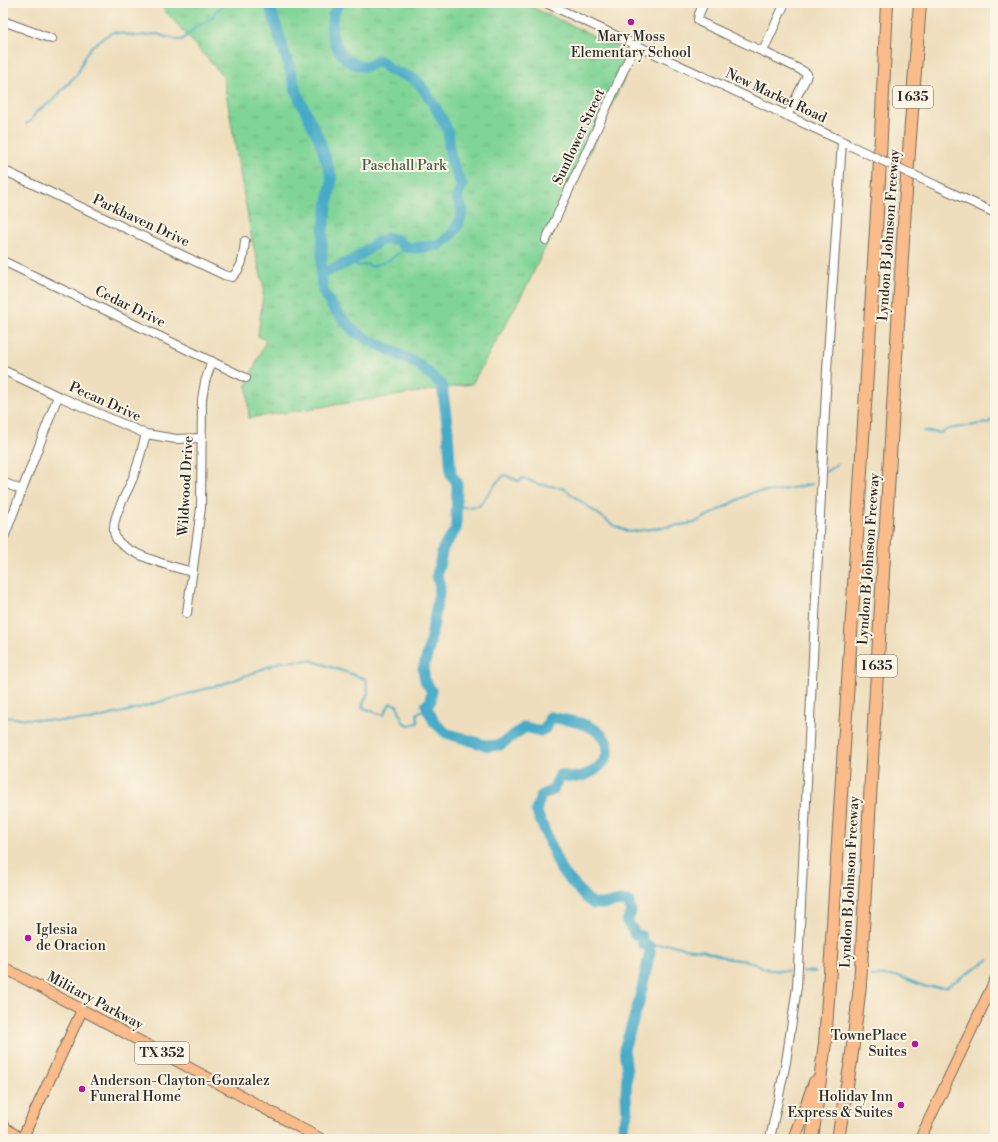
<svg xmlns="http://www.w3.org/2000/svg" width="998" height="1142" font-family="'Libre Bodoni',serif">
  <defs>
    <pattern id="park-tufts" width="24" height="20" patternUnits="userSpaceOnUse"><rect width="24" height="20" fill="#80d497"/><path d="M3 7l-1-3M5 7V3M7 7l1-3M15 17l-1-3M17 17v-4M19 17l1-3" fill="none" stroke="#6fb682"/></pattern>
  </defs>
  <rect width="100%" height="100%" fill="#fcf5e5"/>
  <filter id="ink" filterUnits="userSpaceOnUse"><feTurbulence type="fractalNoise" baseFrequency=".025" numOctaves="2"/><feDisplacementMap in="SourceGraphic" scale="8" xChannelSelector="R" yChannelSelector="G"/><feConvolveMatrix kernelMatrix="1 2 1 2 8 2 1 2 1" color-interpolation-filters="sRGB"/></filter>
  <filter id="wash" filterUnits="userSpaceOnUse"><feTurbulence type="fractalNoise" baseFrequency=".012" numOctaves="4" result="noise"/><feDisplacementMap in="SourceGraphic" scale="16" xChannelSelector="R" yChannelSelector="G"/><feGaussianBlur stdDeviation="0.9" result="paint"/><feColorMatrix in="noise" values="0 0 0 0 0 0 0 0 0 0 0 0 0 0 0 0 0 1.4 0 .05"/><feComposite in="paint" operator="in"/></filter>
  <g filter="url(#wash)">
    <rect width="100%" height="100%" fill="#eedebd"/>
    <path fill="url(#park-tufts)" stroke="#568061" d="M158,3h365l112,52 -107,229 -56,100 -223,34 -2,-34 19,-44 -8,-4 6,-49 -12,-47 -29,-164z"/>
    <g fill="none" stroke-linecap="round" stroke-linejoin="round">
      <path stroke="#47aac7" stroke-width="2" d="M26,124l5,-3 5,-9 16,-11 26,-28 7,-17 7,-10 14,-10 7,-4 24,4 21,-2 7,3h4l8,3h5l12,-11 19,-12 2,-5 7,-6 7,-3
        M348,262l11,4 9,-2 3,3 19,-7 11,-9h7l6,-3
        M923,431l18,2 7,-4 40,-6 7,-6
        M826,472l11,-8
        M456,508l23,-2 18,-24 8,-7 13,6 6,-3 13,6 26,4 50,37 16,7 65,-9 59,-31 24,-1 35,-7
        M3,717l56,4 31,-1 38,-9 101,-29 51,-20 30,-2 56,19 2,14 -6,14 17,7 5,1 6,-12 7,2 6,17 6,3 9,-2 -1,-9 3,-3 11,5
        M649,946l20,-2 15,4 18,2 27,9 19,2 21,9 19,1
        M802,971l13,1
        M870,976h28l28,11h20l42,-27"/>
      <path stroke="#47aac7" stroke-width="11" d="M269,3l29,93 22,45 12,38 -9,51 -2,44 2,17 11,18 19,21 16,10 49,24 24,21 6,46 3,44 6,7 -1,47 -13,19 -6,27 3,12 -11,62 -6,20 2,11 6,10v11l-5,4 8,17 12,11 42,13 12,-1 25,-18 15,4 6,-3 4,-11c15,3 31,4 44,12 4,2 6,5 9,8 15,18 -7,37 -25,40 -6,1 -12,-1 -18,-2l-7,15 -12,6 -5,14 25,60 25,28 8,6h9l18,-3 8,1 2,10 -4,9 8,13 6,2 2,8 6,2 1,6 -11,50 -15,47 3,22 -1,24 1,19 -4,11 2,14
        M321,274l32,-14 25,-18 10,-4 10,2 7,7 11,1 23,-3 12,-10 7,-10 5,-15 -6,-12 5,-13c-6,-11 -11,-24 -13,-37 -1,-5 0,-11 -1,-16 -2,-8 -20,-37 -26,-45 -11,-17 -30,-9 -40,-25l-4,-2c-3,2 -7,6 -11,6 -25,1 -40,-28 -34,-50 2,-5 2,-9 7,-13"/>
    </g>
  </g>
  <g filter="url(#ink)">
    <g fill="none" stroke-linecap="round" stroke-linejoin="round">
      <g stroke="#6f6a5e" stroke-width="10">
        <path id="minor" d="M546,3l300,140
          M704,3l-5,11 -1,6 2,2 87,41 16,8 4,3 -1,4 -19,38
          M3,21l49,18
          M763,51l22,-48
          M3,170l221,105 8,2c12,-11 11,-21 13,-36
          M935,185l60,28
          M546,240l89,-195
          M3,261l243,117
          M3,370l55,26 88,38 30,5 26,-1
          M146,434c-4,14 -7,28 -12,41 -5,16 -27,47 -18,63 8,16 60,30 77,34
          M3,482l18,8
          M3,540l55,-144
          M187,613l14,-105 1,-109 3,-17 7,-21
          M770,1139l16,-77 11,-75 30,-617 15,-229"/>
      </g>
      <g stroke="#6f6a5e" stroke-width="12">
        <path id="major" d="M3,967l318,172
          M3,1126l18,13
          M22,1139l60,-129
          M920,1139l75,-159"/>
      </g>
      <g stroke="#6f6a5e" stroke-width="14">
        <path id="highway" d="M794,1139l21,-57
          M812,1139l13,-96 6,-87 48,-776 8,-177
          M838,1139l13,-78 9,-75 14,-263 32,-532 14,-188"/>
      </g>
      <use href="#minor" stroke="#fff" stroke-width="8"/>
      <use href="#major" stroke="#f9bc8a" stroke-width="10"/>
      <use href="#highway" stroke="#f9bc8a" stroke-width="12"/>
      <g stroke="#6f6a5e" stroke-width="10" stroke-linecap="butt">
        <path id="minor-bridge" d="M851,146l84,39"/>
      </g>
      <use href="#minor-bridge" stroke="#fff" stroke-width="8"/>
    </g>
  </g>
  <g fill="#b5179e" stroke="#fcf5e5" stroke-width="1.5">
    <circle cx="631" cy="22" r="4"/>
    <circle cx="28" cy="938" r="4"/>
    <circle cx="915" cy="1044" r="4"/>
    <circle cx="82" cy="1089" r="4"/>
    <circle cx="901" cy="1105" r="4"/>
  </g>
  <g text-anchor="middle" dominant-baseline="central" stroke-width="4" stroke-linejoin="round" paint-order="stroke">
    <g fill="#fcf5e5" stroke="#6a6863" stroke-width="1">
      <rect x="893" y="86" width="40" height="22" rx="3"/>
      <rect x="857" y="655" width="40" height="22" rx="3"/>
      <rect x="135" y="1042" width="54" height="22" rx="3"/>
    </g>
    <g font-size="13" font-weight="bold" fill="#2b2b2b">
      <text x="913" y="97">I 635</text>
      <text x="877" y="666">I 635</text>
      <text x="162" y="1053">TX 352</text>
    </g>
    <g font-size="14" fill="#2b2b2b" stroke="#fcf5e5" text-anchor="start">
      <text x="631" y="37" text-anchor="middle">Mary Moss<tspan x="631" dy="16">Elementary School</tspan></text>
      <text x="36" y="930">Iglesia<tspan x="36" dy="16">de Oracion</tspan></text>
      <text x="907" y="1036" text-anchor="end">TownePlace<tspan x="907" dy="16">Suites</tspan></text>
      <text x="90" y="1081">Anderson-Clayton-Gonzalez<tspan x="90" dy="16">Funeral Home</tspan></text>
      <text x="893" y="1097" text-anchor="end">Holiday Inn<tspan x="893" dy="16">Express &amp; Suites</tspan></text>
    </g>
    <g font-size="14" fill="#2b2b2b" stroke="#fcf5e5">
      <text transform="translate(776 96) rotate(25)">New Market Road</text>
      <text transform="translate(579 137) rotate(-65)">Sunflower Street</text>
      <text transform="translate(141 221) rotate(25)">Parkhaven Drive</text>
      <text transform="translate(889 235) rotate(-86)">Lyndon B Johnson Freeway</text>
      <text transform="translate(130 307) rotate(26)">Cedar Drive</text>
      <text transform="translate(105 402) rotate(24)">Pecan Drive</text>
      <text transform="translate(186 486) rotate(-87)">Wildwood Drive</text>
      <text transform="translate(869 559) rotate(-86)">Lyndon B Johnson Freeway</text>
      <text transform="translate(850 882) rotate(-87)">Lyndon B Johnson Freeway</text>
      <text transform="translate(95 1001) rotate(28)">Military Parkway</text>
    </g>
    <g font-size="14" fill="#445e4b" stroke="#fcf5e5">
      <text x="404" y="166">Paschall Park</text>
    </g>
  </g>
  <rect width="998" height="1142" fill="none" stroke="#fcf5e5" stroke-width="16"/>
</svg>
